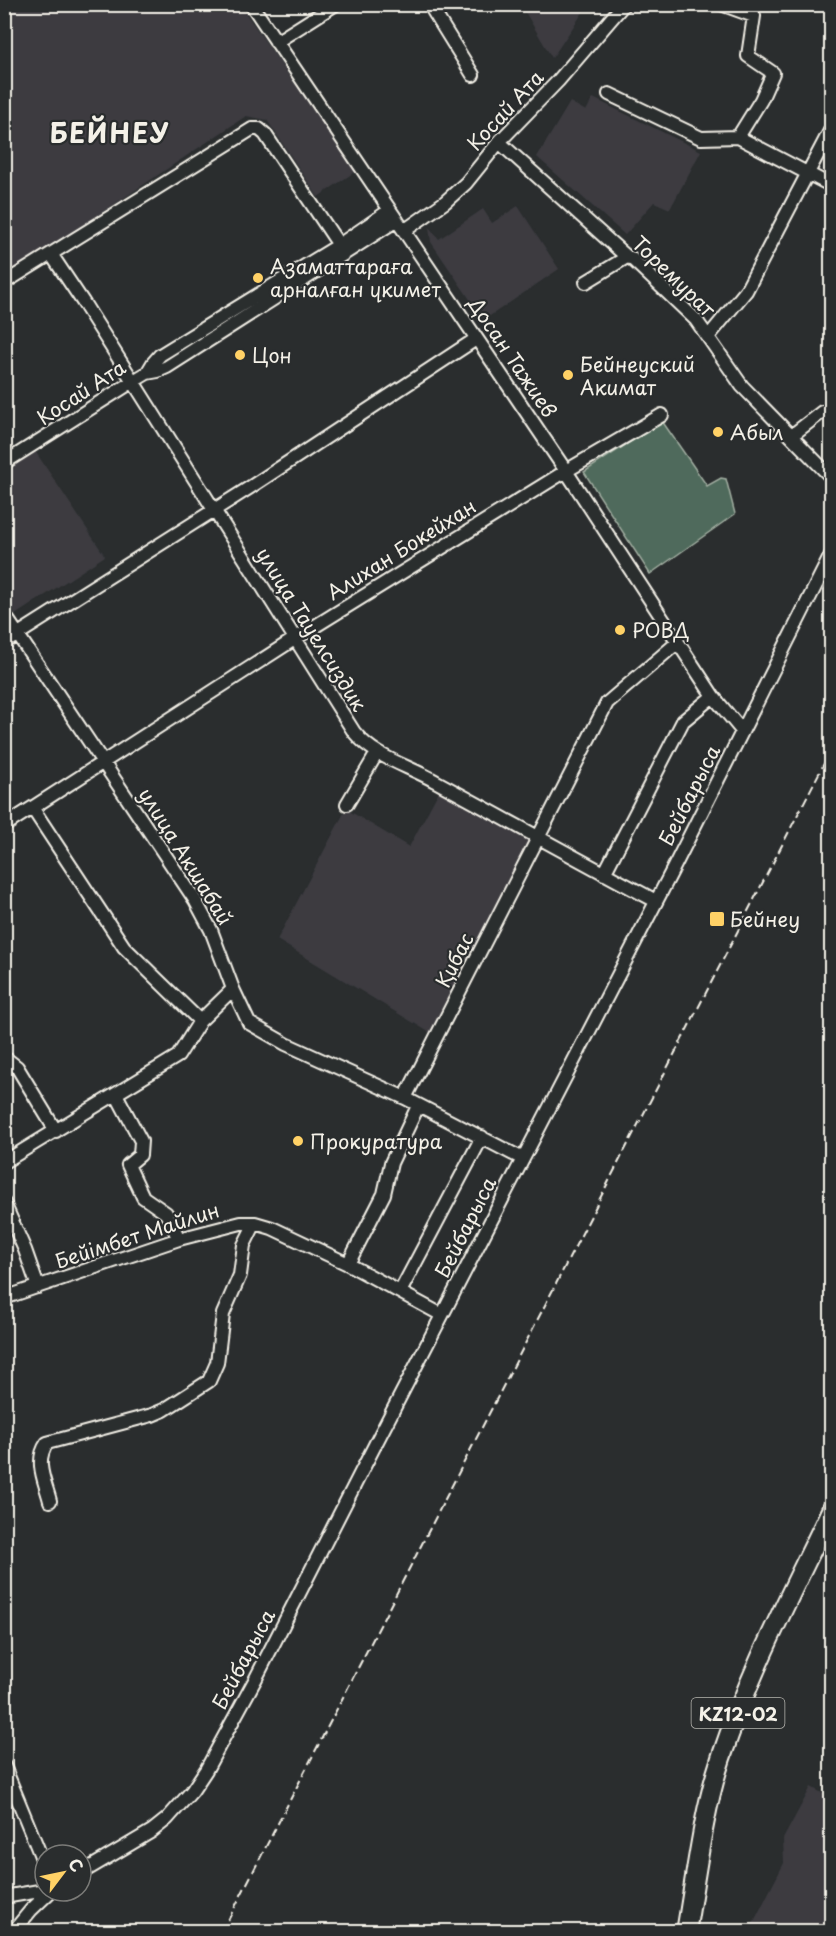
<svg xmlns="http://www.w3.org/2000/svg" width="836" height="1936" font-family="'Playpen Sans',sans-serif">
  <rect width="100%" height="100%" fill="#2a2d2e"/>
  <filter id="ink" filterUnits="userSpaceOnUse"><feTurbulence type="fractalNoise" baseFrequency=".0167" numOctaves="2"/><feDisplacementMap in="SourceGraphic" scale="12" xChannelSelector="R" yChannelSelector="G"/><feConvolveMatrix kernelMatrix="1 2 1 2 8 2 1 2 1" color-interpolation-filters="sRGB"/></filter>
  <g filter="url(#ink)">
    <path fill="#3c3b40" d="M19,4l221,1 116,166 -38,26 -51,-77 -21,-4 -240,161 -2,-3v-260z
      M521,5h67l-36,53z
      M593,98l108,53 -31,58 -16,-7 -29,33 -88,-78 33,-55 16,9z
      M518,206l41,63 -75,51 -53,-78 -2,-15 10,12 44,-30 9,14z
      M35,451l70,105 -90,59 -10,-15v-128z
      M439,791l91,49 -98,194 -155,-94 69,-131 63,38z
      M811,1787l20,11v133h-82l35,-68 -1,-24z"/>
    <path fill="#506b5b" stroke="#a2aea2" stroke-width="1.5" d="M662,421l45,65 14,-8 5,1 9,35 -85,60 -66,-102z"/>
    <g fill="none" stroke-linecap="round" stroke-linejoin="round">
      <g stroke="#f4f1e8" stroke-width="16">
        <path id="minor" d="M251,4l315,467 147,225 29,35
          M429,4l44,71
          M276,42l60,-38
          M609,94l92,44 37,-1 23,-37 12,-27 -25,-17 6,-40 -33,-12
          M738,137l94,49
          M499,142l128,115 4,1 65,62 46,66 90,92
          M404,231l41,-29 21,-19 33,-41 59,-61 66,-77
          M51,254l32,48 271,430c21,26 53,33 81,49 74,40 147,81 221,120
          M586,282l41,-25
          M4,283l248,-154h7l6,5 74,111
          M708,337l38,-46 86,-164
          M147,373l6,-10 7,-8 179,-110 51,-35
          M791,436l31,-24 10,-1
          M4,463l128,-81 15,-9 11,-2 9,-4 230,-147
          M4,614l191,286 16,30 22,59 16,34 37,21 119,54 118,61
          M4,643l245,-155 227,-149
          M347,804l30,-51
          M33,809l91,138 76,74
          M4,826l292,-188 270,-167 96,-56
          M604,874l79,-153 30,-25
          M4,1057l13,10 39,64
          M116,1094l25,47 -1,14 -12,10 15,32 23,16 13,26
          M405,1098l202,-395 71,-61
          M4,1162l174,-106 22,-35 33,-32
          M4,1203l21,47 13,37
          M348,1264l36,-70 7,-31 27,-57
          M400,1292l82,-155
          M4,1298l175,-59 62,-16h14l17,5 76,36 94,51
          M50,1501c-5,-20 -16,-39 -3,-58l105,-28 12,-5 45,-29 8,-18 6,-49 17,-39 4,-30 11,-22
          M4,1766l41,100
          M81,1873l71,-42 15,-12 25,-28 14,-21 49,-90 122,-239 295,-570 160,-318
          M4,1897l41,-7
          M13,1932l18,-22 20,-19"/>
      </g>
      <g stroke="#f4f1e8" stroke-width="22">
        <path id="highway" d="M686,1932c10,-57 17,-120 35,-174 29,-87 72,-168 111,-250"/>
      </g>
      <use href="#minor" stroke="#2a2d2e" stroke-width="12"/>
      <use href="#highway" stroke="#2a2d2e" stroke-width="18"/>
      <path stroke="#f4f1e8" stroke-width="2" stroke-dasharray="9 4.5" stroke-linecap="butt" d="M222,1932l610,-1184"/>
    </g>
  </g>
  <g fill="#ffd166" stroke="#2a2d2e" stroke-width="2">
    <circle cx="258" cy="278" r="6"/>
    <circle cx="240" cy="355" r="6"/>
    <circle cx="568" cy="375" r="6"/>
    <circle cx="718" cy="432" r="6"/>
    <circle cx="620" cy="630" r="6"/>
    <rect x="709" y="911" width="16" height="16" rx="3"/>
    <circle cx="298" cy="1141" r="6"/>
  </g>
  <g text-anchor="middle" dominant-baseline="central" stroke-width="4.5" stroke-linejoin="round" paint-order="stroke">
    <rect fill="#2a2d2e" stroke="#b7b6b0" stroke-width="1.5" x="691.5" y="1698" width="93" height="30" rx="4.5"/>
    <g font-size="18" font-weight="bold" fill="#f4f1e8">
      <text x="738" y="1713">KZ12-02</text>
    </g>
    <g font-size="20" fill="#f4f1e8" stroke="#2a2d2e">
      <text transform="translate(505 110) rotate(-47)">Косай Ата</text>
      <text transform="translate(674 276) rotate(44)">Торемурат</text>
      <text transform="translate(513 357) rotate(56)">Досан Тажиев</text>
      <text transform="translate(81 392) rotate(-33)">Косай Ата</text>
      <text transform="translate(401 549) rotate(-32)">Алихан Бокейхан</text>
      <text transform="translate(312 629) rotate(58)">улица Тауелсиздик</text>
      <text transform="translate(689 795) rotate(-63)">Бейбарыса</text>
      <text transform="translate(186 856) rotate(58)">улица Акшабай</text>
      <text transform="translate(454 960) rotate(-63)">Қибас</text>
      <text transform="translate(465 1227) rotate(-63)">Бейбарыса</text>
      <text transform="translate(137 1235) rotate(-18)">Бейімбет Майлин</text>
      <text transform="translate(243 1659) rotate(-62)">Бейбарыса</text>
    </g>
    <g font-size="20" fill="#f4f1e8" stroke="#2a2d2e" text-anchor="start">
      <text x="270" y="266">Азаматтараға<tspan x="270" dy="23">арналған үкимет</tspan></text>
      <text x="252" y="355">Цон</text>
      <text x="580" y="364">Бейнеуский<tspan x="580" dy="23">Акимат</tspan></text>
      <text x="730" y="432">Абыл</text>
      <text x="632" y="630">РОВД</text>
      <text x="730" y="919">Бейнеу</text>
      <text x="310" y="1141">Прокуратура</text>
    </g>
    <g font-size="26" font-weight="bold" letter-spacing="1.5" fill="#f4f1e8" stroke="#2a2d2e">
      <text x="110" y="132">БЕЙНЕУ</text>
    </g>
  </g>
  <rect width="836" height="1936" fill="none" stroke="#2a2d2e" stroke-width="24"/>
  <rect x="12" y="12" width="812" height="1912" fill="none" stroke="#f4f1e8" stroke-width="2" filter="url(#ink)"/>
  <g transform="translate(63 1873) rotate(58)"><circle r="28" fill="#2a2d2e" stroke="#7b7b78" stroke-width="1.5"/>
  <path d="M0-4.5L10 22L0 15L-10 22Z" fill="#ffd166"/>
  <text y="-9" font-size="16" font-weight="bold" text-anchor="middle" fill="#f4f1e8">С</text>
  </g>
</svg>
